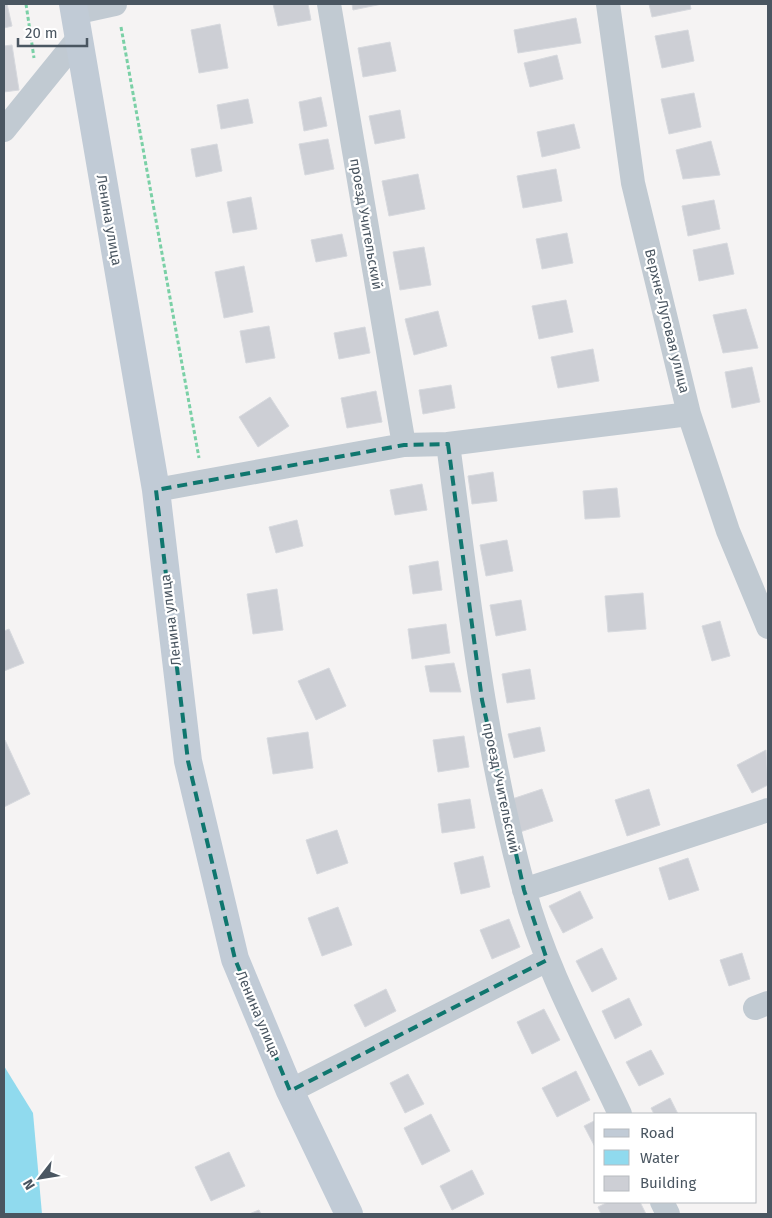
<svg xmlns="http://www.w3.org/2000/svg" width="772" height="1218" font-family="'Fira Sans',sans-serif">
  <rect width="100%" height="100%" fill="#f5f3f3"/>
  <path fill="#90daee" d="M4,1066l29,47 9,101h-38z"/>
  <path fill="#cdcfd5" stroke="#d7d9de" d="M4,4h3l5,22 -8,2z
    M273,4h35l3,16 -33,6z
    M352,4h30l-29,6z
    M649,4h41l1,5 -39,8z
    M576,18l5,25 -63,10 -4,-23z
    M220,24l8,44 -29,5 -8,-43z
    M688,30l6,31 -32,7 -7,-32z
    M390,42l6,29 -33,6 -5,-29z
    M12,45l7,45 -15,2v-46z
    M557,55l6,24 -33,8 -6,-24z
    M694,93l7,34 -32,7 -8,-35z
    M321,97l6,29 -23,5 -5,-29z
    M248,99l5,24 -32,6 -4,-24z
    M400,110l5,28 -30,6 -6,-28z
    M574,124l6,24 -38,9 -5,-25z
    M328,139l6,30 -29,6 -6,-31z
    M711,141l9,34 -37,4 -7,-29z
    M217,144l5,27 -26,6 -5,-28z
    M556,169l6,32 -39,7 -6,-32z
    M418,174l7,35 -36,7 -7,-35z
    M251,197l6,32 -24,4 -6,-31z
    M714,200l6,29 -32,7 -6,-30z
    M567,233l6,30 -31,6 -6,-30z
    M342,234l5,22 -31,6 -5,-22z
    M727,243l7,31 -35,7 -6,-31z
    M424,247l7,38 -31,5 -7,-38z
    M244,266l9,46 -29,6 -9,-46z
    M566,300l7,32 -34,7 -7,-33z
    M746,309l12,39 -35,5 -10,-38z
    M438,311l9,35 -33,9 -9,-36z
    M269,326l6,32 -29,5 -6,-32z
    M365,327l5,26 -31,6 -5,-26z
    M593,349l6,32 -41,7 -7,-31z
    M752,367l8,35 -28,6 -7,-36z
    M451,385l4,23 -32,6 -4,-24z
    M376,391l6,31 -35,6 -6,-30z
    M270,397l19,29 -31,21 -19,-30z
    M493,472l4,29 -25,3 -4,-28z
    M422,484l5,26 -32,5 -5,-25z
    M617,488l3,29 -35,2 -2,-28z
    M297,520l6,26 -27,7 -7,-26z
    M507,540l6,31 -27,5 -6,-31z
    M438,561l4,29 -29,4 -4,-28z
    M277,589l6,41 -30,4 -6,-40z
    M643,593l3,36 -38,3 -3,-36z
    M521,600l5,30 -30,6 -6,-31z
    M720,621l10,35 -18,5 -10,-35z
    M446,624l4,29 -38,6 -4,-30z
    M9,629l15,34 -20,8v-40z
    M454,663l7,29h-31l-5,-26z
    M329,668l17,38 -30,14 -18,-39z
    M530,669l5,30 -28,4 -5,-29z
    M540,727l5,24 -31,7 -6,-24z
    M308,732l5,36 -40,6 -6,-36z
    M464,736l5,31 -31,5 -5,-32z
    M5,740l25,54 -26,13v-66z
    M766,750l2,35 -16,8 -15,-28z
    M542,789l11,32 -33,11 -11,-32z
    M649,789l11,36 -33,11 -12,-36z
    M470,799l5,29 -33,5 -4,-29z
    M337,830l11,33 -31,11 -11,-34z
    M483,856l7,31 -29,7 -7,-31z
    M688,858l11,32 -30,10 -10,-32z
    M580,891l13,27 -30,15 -14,-27z
    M338,907l14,38 -30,11 -14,-38z
    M509,919l11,28 -28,12 -12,-29z
    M602,948l15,31 -25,13 -16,-31z
    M742,953l8,26 -21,7 -9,-26z
    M386,989l10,22 -31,16 -11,-22z
    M629,998l13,27 -27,14 -13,-28z
    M544,1009l16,31 -28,14 -15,-32z
    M651,1050l13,24 -25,12 -13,-24z
    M576,1071l14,29 -33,17 -15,-29z
    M408,1074l16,30 -19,9 -15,-30z
    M670,1098l8,16h-24l-3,-6z
    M431,1114l19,37 -28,14 -18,-37z
    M596,1120v29l-12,-23z
    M229,1152l16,34 -34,15 -16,-34z
    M472,1170l12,24 -32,16 -12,-24z
    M608,1202h32l6,12h-45l-3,-7z
    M259,1210l2,4h-12z"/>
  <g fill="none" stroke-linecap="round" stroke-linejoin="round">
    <path stroke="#7ad0a6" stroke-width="3" stroke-dasharray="4 2.5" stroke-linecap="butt" d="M26,4l8,54
      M121,27l78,431"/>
    <path stroke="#c1cad2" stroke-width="24" d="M329,4l75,441
      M608,4l25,179 56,231 39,117 40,96
      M74,13l41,-9
      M4,130l73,-90
      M448,444c20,149 36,299 76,445 21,79 62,152 96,225
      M156,490l248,-45 44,-1 241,-30
      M524,890l244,-80
      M755,1008l13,-5
      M290,1091l257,-131
      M662,1202l6,12"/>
    <path stroke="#c1cbd6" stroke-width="28" d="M73,4l83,486 32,271 47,198 55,132 59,123"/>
  </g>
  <path fill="none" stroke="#0f766e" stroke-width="4" stroke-dasharray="10 6" stroke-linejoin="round" d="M448,444l34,256 42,190 23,70 -257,131 -55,-132 -47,-198 -32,-271 248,-45z"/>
  <g text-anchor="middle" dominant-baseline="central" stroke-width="4.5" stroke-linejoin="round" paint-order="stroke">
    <g font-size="14" fill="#4a5661" stroke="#fff">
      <text transform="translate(109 220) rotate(80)">Ленина улица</text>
      <text transform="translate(366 224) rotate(80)">проезд Учительский</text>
      <text transform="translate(667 321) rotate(76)">Верхне-Луговая улица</text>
      <text transform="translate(171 620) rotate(-97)">Ленина улица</text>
      <text transform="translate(501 788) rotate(78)">проезд Учительский</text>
      <text transform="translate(258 1014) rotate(67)">Ленина улица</text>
    </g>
  </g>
  <rect width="772" height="1218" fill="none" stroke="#4a5661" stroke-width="10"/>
  <rect x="594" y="1113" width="162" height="90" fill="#ffffff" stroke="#b7bbc0"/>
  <rect x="604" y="1129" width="25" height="8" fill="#c1cbd6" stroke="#b7bbc0"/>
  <text x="640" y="1138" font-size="15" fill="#4a5661">Road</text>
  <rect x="604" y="1150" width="25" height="15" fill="#90daee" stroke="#b7bbc0"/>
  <text x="640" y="1163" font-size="15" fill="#4a5661">Water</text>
  <rect x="604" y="1176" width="25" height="15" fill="#cdcfd5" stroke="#b7bbc0"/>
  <text x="640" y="1188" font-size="15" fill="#4a5661">Building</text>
  <g transform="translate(40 1178) rotate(239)" stroke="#ffffff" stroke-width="4" paint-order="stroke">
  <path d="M0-4L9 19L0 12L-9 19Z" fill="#4a5661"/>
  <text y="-8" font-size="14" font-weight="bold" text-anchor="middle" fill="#4a5661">N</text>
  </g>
  <path d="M18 38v8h69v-8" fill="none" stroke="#4a5661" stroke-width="2.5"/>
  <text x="25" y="38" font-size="15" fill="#4a5661" stroke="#ffffff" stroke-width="4" paint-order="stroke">20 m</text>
</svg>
